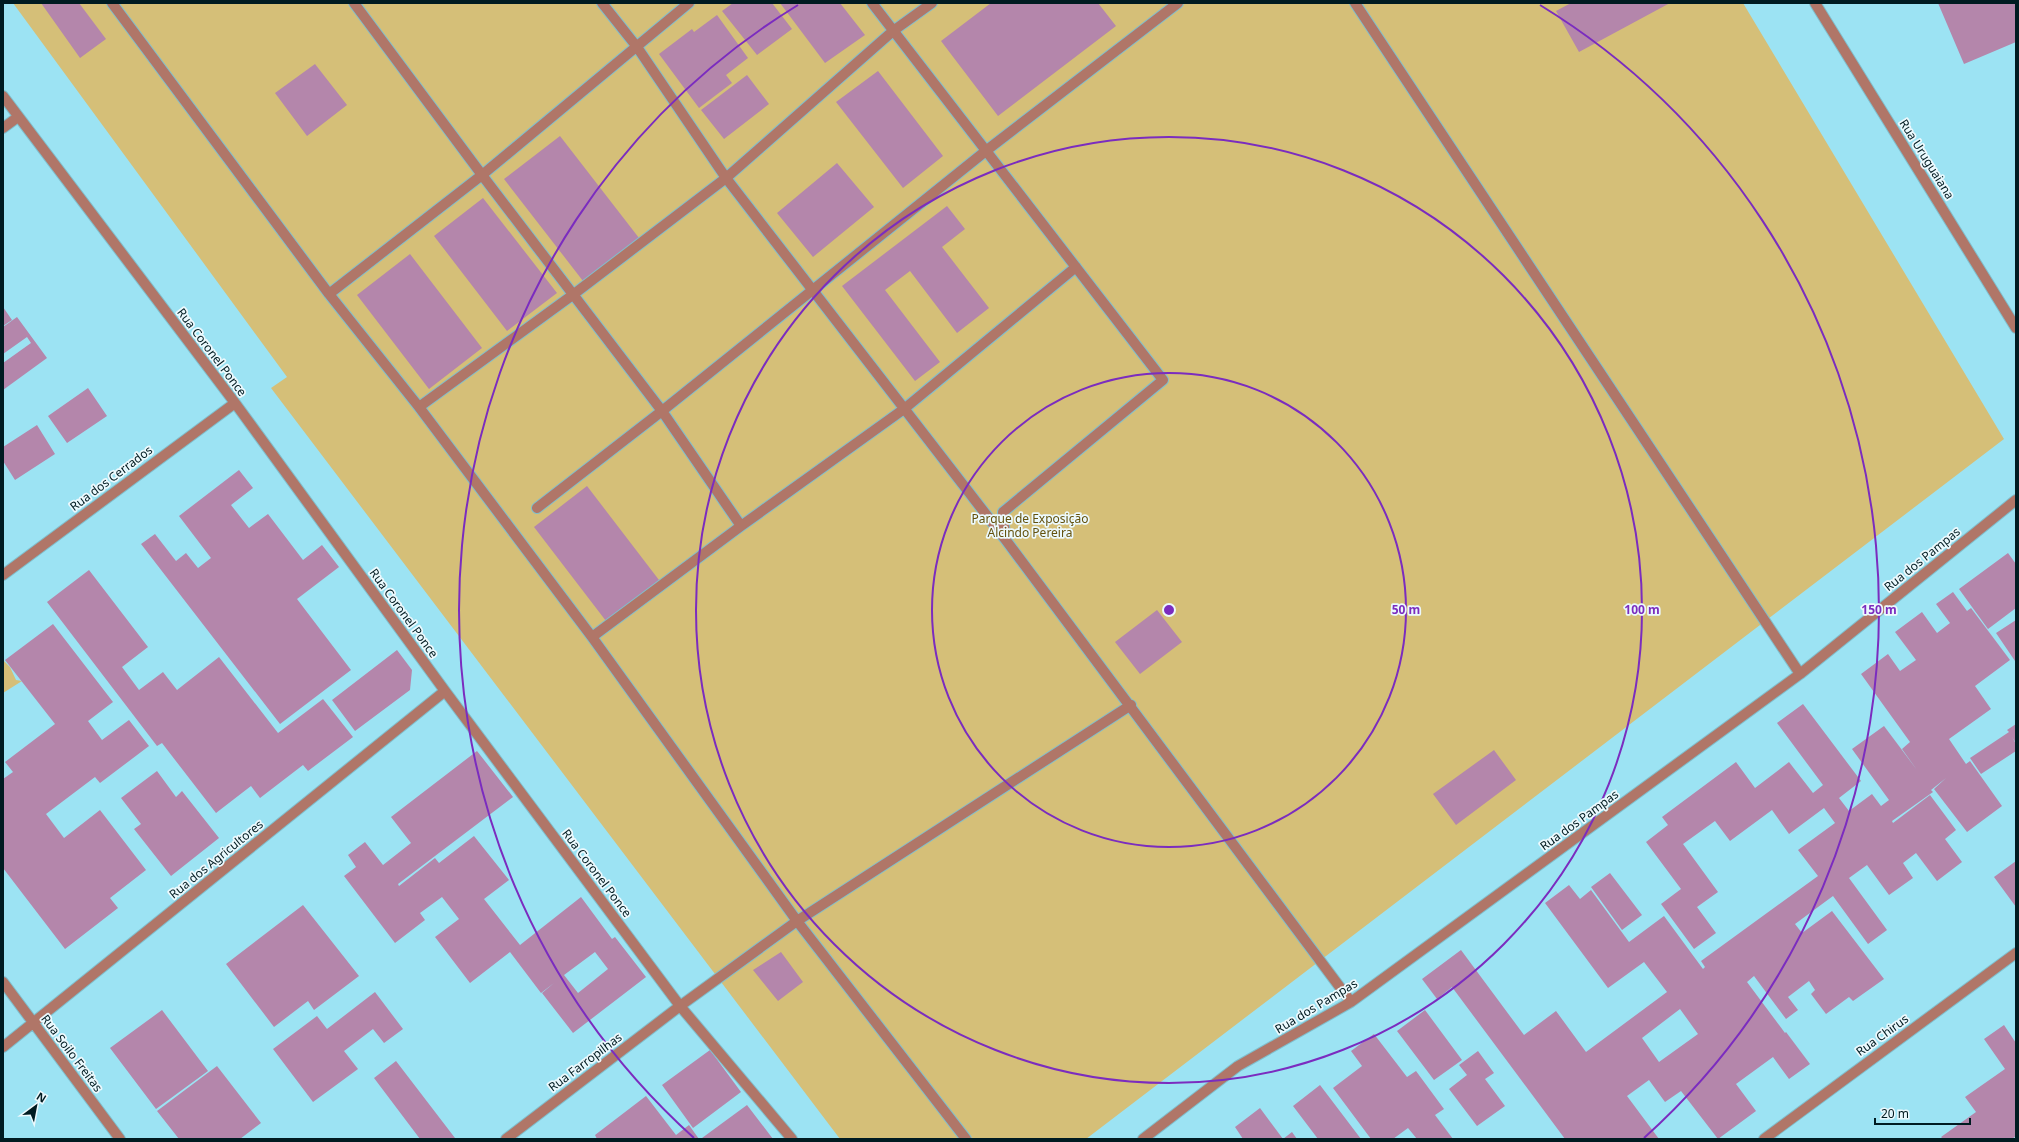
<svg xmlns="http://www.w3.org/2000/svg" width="2019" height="1142" font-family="'Noto Sans',sans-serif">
  <rect width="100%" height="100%" fill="#9ce3f3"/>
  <path fill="#d5bf78" d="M13,3h1730l261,436 -918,700h-246l-569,-751 16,-11z
    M3,660l7,7 6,13 6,1 -19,12z"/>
  <path fill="#b486ab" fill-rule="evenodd" d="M41,3h38l27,36 -26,19z
    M733,3h39l20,26 -35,26 -35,-44z
    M780,3h60l25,32 -40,28z
    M991,3h107l18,23 -118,90 -57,-75z
    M1571,3h99l-91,49 -23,-41z
    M1938,3h78v39l-52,22z
    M717,15l31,43 -22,17 6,8 -33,25 -40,-54 33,-25 2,3z
    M315,64l32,41 -40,31 -32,-43z
    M878,71l65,85 -40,32 -67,-86z
    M747,75l22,29 -45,35 -23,-29z
    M560,136l79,102 -56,43 -79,-102z
    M837,163l37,44 -61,50 -36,-44z
    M483,198l74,95 -50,38 -73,-95z
    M947,206l18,23 -23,18 47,61 -32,25 -47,-62 -25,19 55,72 -25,19 -73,-95z
    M410,254l72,94 -53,41 -72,-94z
    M3,307l9,13 -9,6z
    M17,317l30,41 -44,32v-27l28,-20 -4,-6 -24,17v-27z
    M88,388l19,28 -40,27 -19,-27z
    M37,425l18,29 -40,26 -12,-19v-14z
    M239,470l14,18 -22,17 18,23 19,-14 35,46 19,-15 17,22 -42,32 54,71 -71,54 -139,-180 14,-10 21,27 10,-8 12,15 13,-10 -32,-42z
    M587,486l72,94 -53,41 -72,-94z
    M2008,553l8,11v44l-28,21 -29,-40z
    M89,570l59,77 -26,20 17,23 24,-18 14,18 42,-33 59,76 45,-34 30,38 -45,34 -5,-6 -43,33 -9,-12 -35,27 -54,-70 -5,3 -110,-144z
    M1953,592l14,19 4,-3 39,52 -35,26 16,23 -42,30 17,25 4,-3 32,45 -35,26 -33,-43 12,-11 -15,12 2,2 -41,29 1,2 37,-28 26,35 -11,9 17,23 -25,19 -21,-28 -13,10 10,15 -24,17 -22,-30 -18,13 38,52 -19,14 -35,-48 -38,28 7,9 30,-22 52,68 -31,22 -4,-4 -23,17 -15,-20 4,-4 -6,-9 -21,16 10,13 -12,9 -32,-43 -7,6 38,51 1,-1 24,32 -21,15 -16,-22 -37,27 20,27 -38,28 -37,-48 -16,11 -16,-22 -22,16 32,43h-94l-113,-152 -15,12 -15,-20 39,-29 63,85 32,-24 30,41 81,-60 -23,-30 -36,26 -63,-85 24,-18 11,14 11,-9 38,52 35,-26 39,53 2,-2 -4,-6 117,-85 -20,-26 37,-27 -11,-15 -35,26 -17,-24 -42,31 -15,-20 -32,23 35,48 -21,15 19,26 -22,16 -33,-45 20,-15 -35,-47 22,-17 -6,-8 74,-55 19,26 34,-26 24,31 10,-8 -46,-62 26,-19 58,77 -22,17 10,13 23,-17 9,12 8,-6 -37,-51 32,-23 33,44 -15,-21 8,-7 -49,-68 27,-20 12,17 16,-11 -21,-28 27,-20 15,21 13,-10 -14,-19zM1680,1009l18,25 -39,28 -17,-24z
    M1157,610l25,32 -42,32 -25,-32z
    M2016,620v41h-1l-19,-28z
    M53,624l60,78 -25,19 14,19 27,-20 20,26 -49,37 -5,-6 -49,37 18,24 36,-28 46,60 -36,28 8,10 -53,41 -62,-81v-89l10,-7 -8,-10 50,-38 -50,-64z
    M397,650l15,20 -2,20 -55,41 -23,-31z
    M2016,724v19l-4,-6 4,7v7l-35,23 -11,-16 39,-26 -2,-2z
    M1494,750l22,30 -60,45 -23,-31z
    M477,751l36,46 -115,87 1,2 36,-28 4,5 35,-27 35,44 -25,19 36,46 61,-48 31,42 3,-2 31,40 -73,56 -31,-40 12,-10 -13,10 -31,-41 -40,31 -35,-46 24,-18 -17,-22 -22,16 5,7 -30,23 -51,-67 12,-9 -8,-12 17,-13 18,23 28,-22 -20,-26zM595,952l13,17 -30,24 -14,-18z
    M157,771l19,26 6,-6 37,47 -48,38 -37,-47 7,-5 -20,-26z
    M2016,861v46l-22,-30z
    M1610,873l32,42 -20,15 -31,-43z
    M303,905l56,71 -45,34 -6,-9 -34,26 -48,-63z
    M781,952l22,30 -25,19 -25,-31z
    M375,992l28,37 -19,14 -11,-14 -29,22 14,18 -45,33 -40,-53 44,-33 10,13z
    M162,1010l46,61 -52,38 -46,-61z
    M1425,1010l37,50 -28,20 -37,-49z
    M2004,1025l12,18v93l-4,3h-69l-2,-2 35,-25 -11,-15 40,-28 -21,-30z
    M1374,1034l33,43 9,-6 28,38 -9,6 18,24h-36l-9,-11 -15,11h-22l-38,-51 29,-22 -11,-15z
    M710,1050l31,42 -48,36 -31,-43z
    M1478,1051l16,22 -9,6 20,27 -28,20 -28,-37 18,-14 -8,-10z
    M396,1061l59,77 -2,1h-33l-46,-61z
    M217,1066l44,57 -21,16h-61l-22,-28z
    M1320,1085l41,54h-43l-25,-33z
    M646,1096l30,39 13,-10 10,14h-102l-2,-4z
    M747,1105l26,34h-70l-1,-1z
    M1260,1108l23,31 9,-7 5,7h-54l-8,-12z"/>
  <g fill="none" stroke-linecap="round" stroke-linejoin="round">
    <g stroke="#80bfcd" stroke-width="12">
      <path id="street" d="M112,3l217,291 90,113 173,230 205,284 169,218
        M354,3l128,172 180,236 79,115
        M602,3l35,44 89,131 279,361 346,463
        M872,3l291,377 -160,132 2,26
        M1355,3l445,671
        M1815,3l201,325
        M3,96l232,307 210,288 235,315 112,133
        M3,128l15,-11
        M329,294l153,-119 207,-172
        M419,407l155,-113 152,-116 167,-147 39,-28
        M537,508l125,-97 325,-261 191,-147
        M3,575l232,-172
        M592,637l149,-111 163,-117 172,-142
        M3,982l117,157
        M3,1047l442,-356
        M506,1139l174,-133 117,-85 334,-216
        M1143,1139l95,-73 113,-64 449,-328 216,-174
        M1764,1139l252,-186"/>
    </g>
    <use href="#street" stroke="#b07668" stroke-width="10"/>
  </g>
  <g fill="none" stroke="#7b2cbf" stroke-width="2">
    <circle cx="1169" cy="610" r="237"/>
    <circle cx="1169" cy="610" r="473"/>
    <path d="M694 1138A710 710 0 0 1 798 5M1540 5A710 710 0 0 1 1644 1138"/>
  </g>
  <g text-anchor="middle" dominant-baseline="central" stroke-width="3.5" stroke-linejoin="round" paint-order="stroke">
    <g font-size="12" fill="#001b21" stroke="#ecf9fd">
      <text transform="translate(1927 159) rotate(58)">Rua Uruguaiana</text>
      <text transform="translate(212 352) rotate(53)">Rua Coronel Ponce</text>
      <text transform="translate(111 478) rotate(-37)">Rua dos Cerrados</text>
      <text transform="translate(1922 559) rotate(-39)">Rua dos Pampas</text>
      <text transform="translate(404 613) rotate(54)">Rua Coronel Ponce</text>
      <text transform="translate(1579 820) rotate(-36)">Rua dos Pampas</text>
      <text transform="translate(216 859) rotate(-39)">Rua dos Agricultores</text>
      <text transform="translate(597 873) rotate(53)">Rua Coronel Ponce</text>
      <text transform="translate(1316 1006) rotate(-31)">Rua dos Pampas</text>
      <text transform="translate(1882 1035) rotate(-36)">Rua Chirus</text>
      <text transform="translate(72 1053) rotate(53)">Rua Soilo Freitas</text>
      <text transform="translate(585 1062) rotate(-37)">Rua Farropilhas</text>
    </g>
    <g font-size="12" fill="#63510d" stroke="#ecf9fd">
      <text x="1030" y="518">Parque de Exposição<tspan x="1030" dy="14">Alcindo Pereira</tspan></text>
    </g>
  </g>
  <circle cx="1169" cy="610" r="6" fill="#7b2cbf" stroke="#ecf9fd" stroke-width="2"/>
  <g font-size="12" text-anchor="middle" font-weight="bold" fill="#7b2cbf" stroke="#ecf9fd" stroke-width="3.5" stroke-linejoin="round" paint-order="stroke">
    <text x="1406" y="614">50 m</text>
    <text x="1642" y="614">100 m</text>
    <text x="1879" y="614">150 m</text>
  </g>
  <rect width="2019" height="1142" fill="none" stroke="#001b21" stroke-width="8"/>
  <g transform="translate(36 1106) rotate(32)" stroke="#ecf9fd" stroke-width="3" paint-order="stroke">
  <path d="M0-3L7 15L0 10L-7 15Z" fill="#001b21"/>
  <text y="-6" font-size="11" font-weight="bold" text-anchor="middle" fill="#001b21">N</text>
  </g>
  <path d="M1875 1118v6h95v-6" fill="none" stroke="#001b21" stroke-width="2"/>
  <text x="1881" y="1118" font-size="12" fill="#001b21" stroke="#ecf9fd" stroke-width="3" paint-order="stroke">20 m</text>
</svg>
